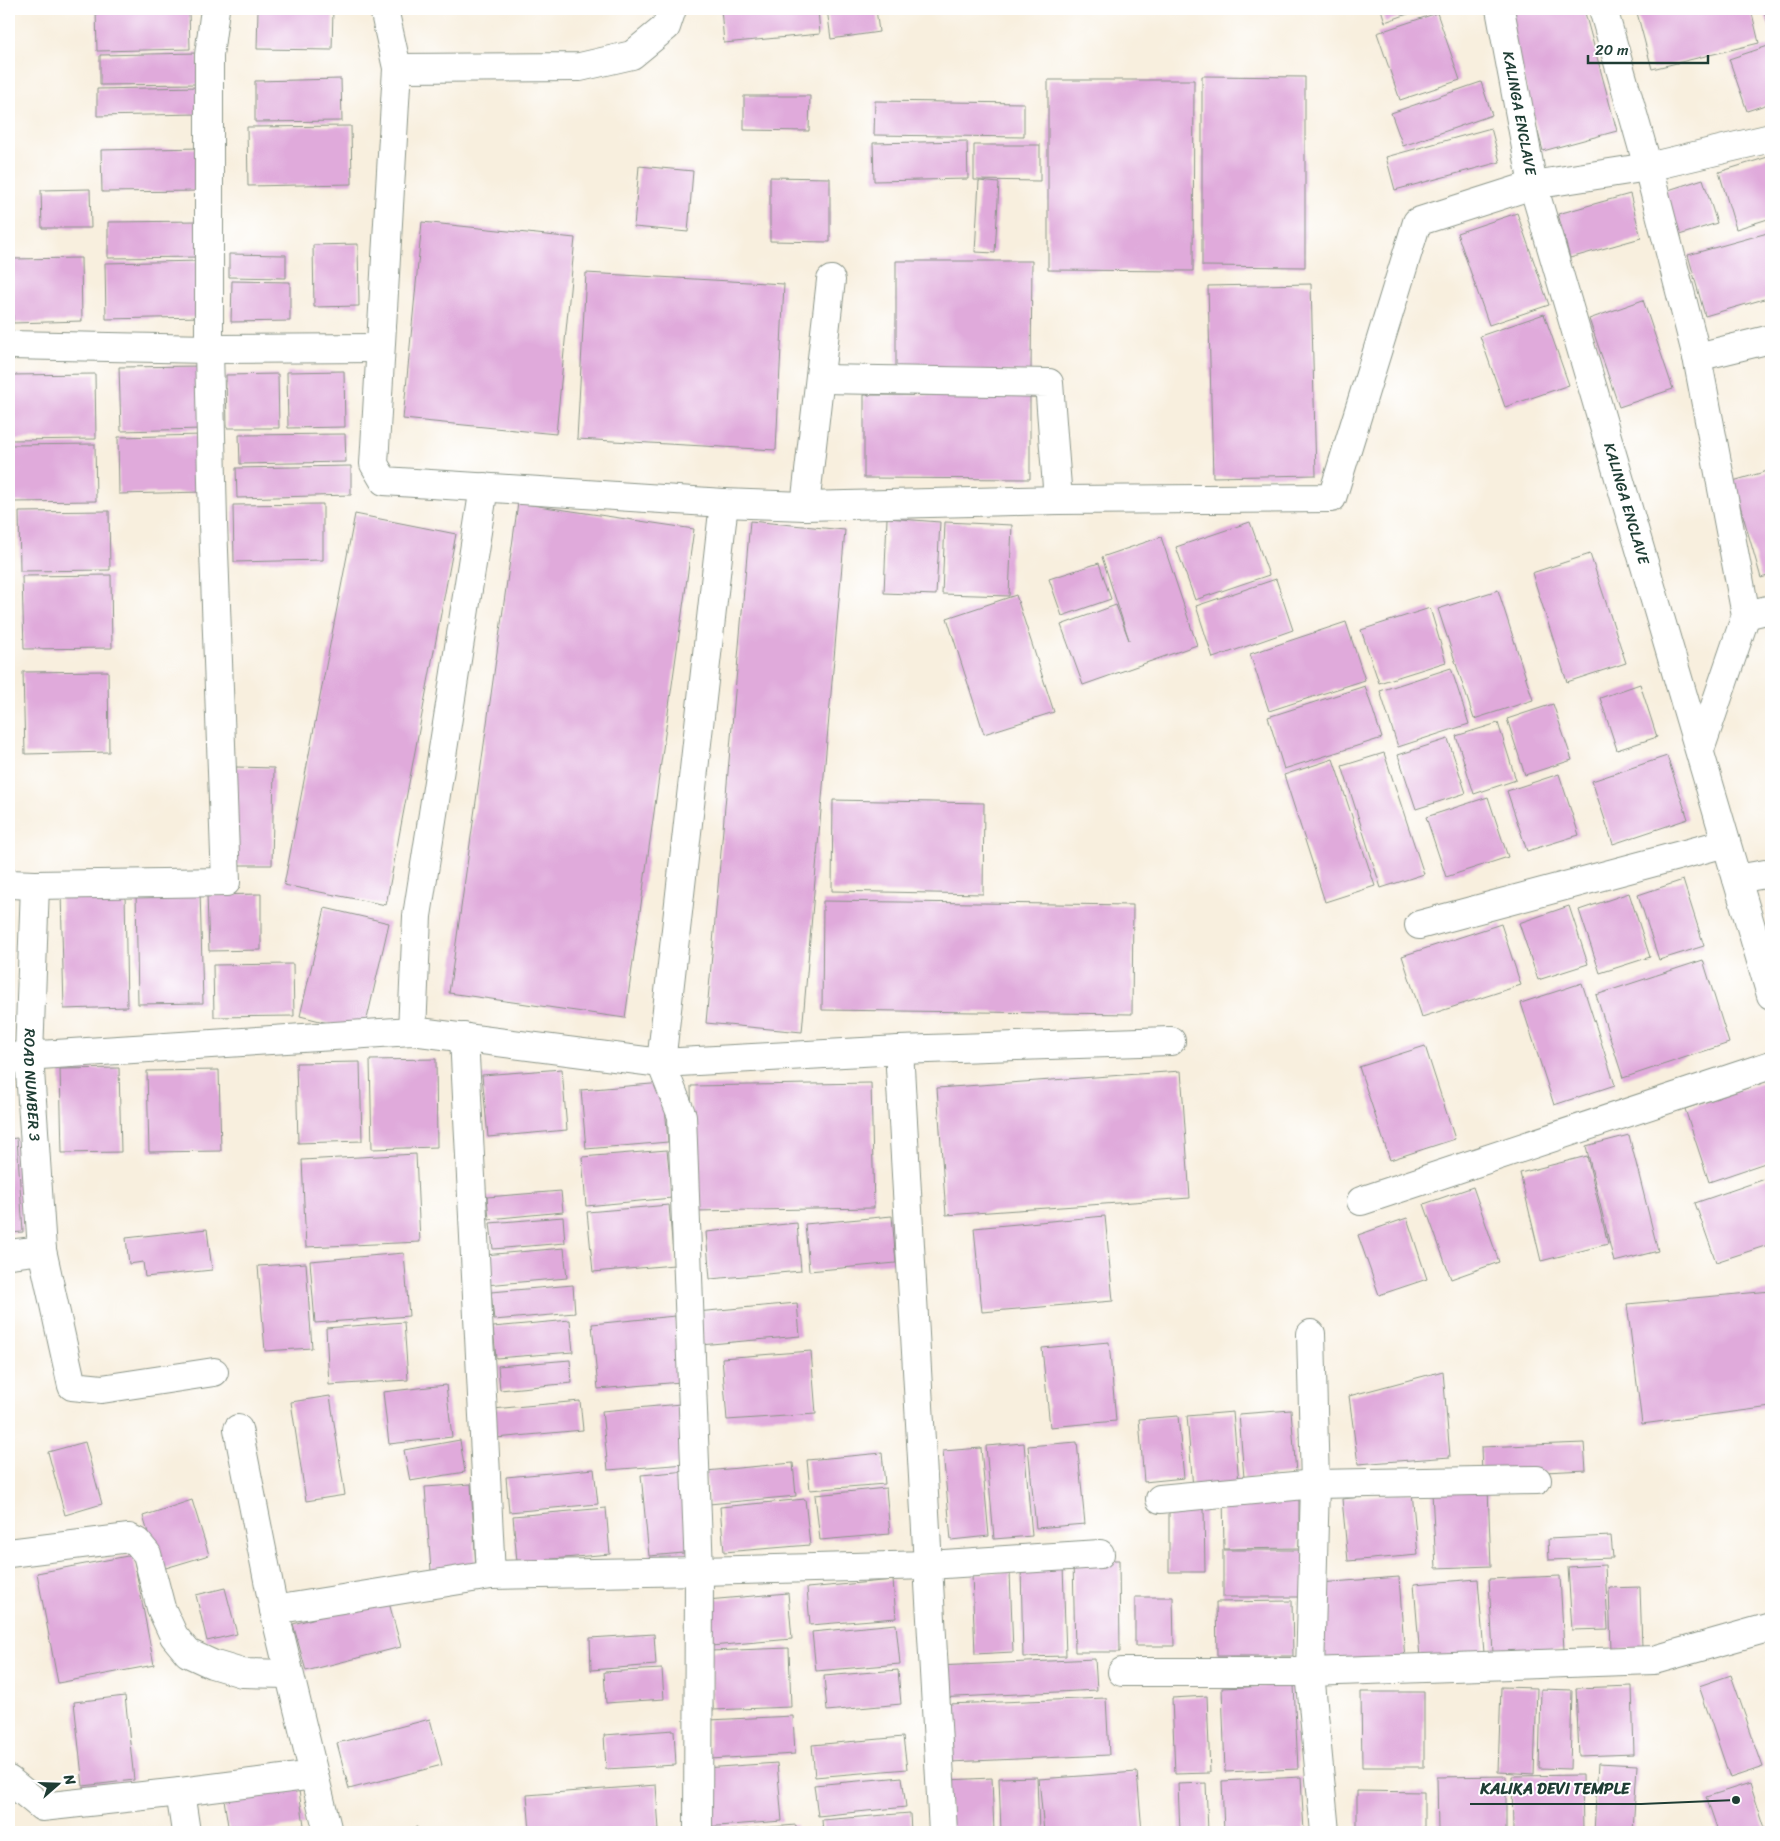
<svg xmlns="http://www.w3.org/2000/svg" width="1780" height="1841" font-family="Sriracha,sans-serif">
  <rect width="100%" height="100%" fill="#fff"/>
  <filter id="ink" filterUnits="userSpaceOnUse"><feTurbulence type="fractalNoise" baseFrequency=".02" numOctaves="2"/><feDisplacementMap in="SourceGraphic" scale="10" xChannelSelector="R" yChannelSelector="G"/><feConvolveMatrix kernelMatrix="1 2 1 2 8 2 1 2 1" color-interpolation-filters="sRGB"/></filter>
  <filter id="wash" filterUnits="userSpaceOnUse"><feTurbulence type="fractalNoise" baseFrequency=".0096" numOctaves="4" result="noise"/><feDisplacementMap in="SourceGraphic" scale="20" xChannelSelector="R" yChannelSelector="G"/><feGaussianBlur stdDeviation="1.12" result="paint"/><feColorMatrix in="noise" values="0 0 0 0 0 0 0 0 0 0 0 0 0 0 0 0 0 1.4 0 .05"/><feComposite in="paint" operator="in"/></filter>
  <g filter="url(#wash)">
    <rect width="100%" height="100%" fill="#f8efde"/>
    <g id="blocks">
      <path fill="#e0aadb" d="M96,9h93l1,40 -93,2z
        M258,9h75l-1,41 -75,-1z
        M721,9h97l2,25 -96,9z
        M827,9h49l3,23 -48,7z
        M1381,9h41l-37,13z
        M1505,9h79l33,122 -74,20z
        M1636,9h115l8,34 -107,26z
        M1763,9h8v23z
        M1437,13l23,67 -60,20 -23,-67z
        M1771,45v58l-24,8 -18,-52z
        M198,53l1,31 -99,1v-30z
        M1202,76l103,1v190l-103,-1z
        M341,79l1,42 -87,1v-41z
        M1048,80h146l-1,191 -145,-1z
        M1481,82l11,33 -89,31 -12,-33z
        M198,87v27l-101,2v-27z
        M744,96h66l-1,35 -65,-1z
        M875,101l149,2v34l-150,-2z
        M351,126l1,58 -104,2 -1,-59z
        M1491,128l9,34 -105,28 -9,-33z
        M967,141l1,38 -94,2 -1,-38z
        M974,145h66v36l-66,-1z
        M201,148l1,43 -100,1 -1,-42z
        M1771,156v62l-35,11 -17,-57z
        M639,166l54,5 -5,61 -54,-5z
        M770,177l60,1v64l-60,-1z
        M1703,179l14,44 -44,14 -14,-44z
        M979,181l20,2 -4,70 -20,-1z
        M90,189l1,39h-49l-1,-38z
        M1630,194l11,44 -71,20 -12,-44z
        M1517,213l32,92 -60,20 -32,-92z
        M200,221l1,36 -93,1v-36z
        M422,222l153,16 -19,196 -153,-15z
        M1771,232v65l-66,19 -17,-61z
        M358,244l1,62 -45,1 -1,-62z
        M229,254l57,1v23l-57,-1z
        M81,258l1,63 -69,2 -1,-64z
        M201,261l1,56 -96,2 -1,-56z
        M896,261h136l-1,111 -135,-1z
        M586,273l198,11 -8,166 -199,-11z
        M232,281l58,1v39l-59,1z
        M1311,284l5,191 -103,2 -5,-191z
        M1643,300l30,89 -54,18 -30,-88z
        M1544,314l25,71 -64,22 -25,-71z
        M201,366l1,63 -81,2 -2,-64z
        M344,371l1,56 -57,1 -1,-56z
        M95,374l1,65 -87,1v-65z
        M278,374l1,54h-52l-1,-53z
        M864,395l166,1v83l-166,-1z
        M345,434l1,28 -106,2 -1,-29z
        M202,435l1,57 -84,2 -1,-57z
        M95,444l1,57 -84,1 -1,-57z
        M351,466v29l-114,3 -1,-30z
        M1771,470v105l-10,3 -28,-97z
        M518,503l176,26 -69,489 -176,-25z
        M323,504v56l-89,2 -1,-57z
        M109,511l1,59 -90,1 -1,-59z
        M355,514l101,20 -70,371 -102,-20z
        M887,518l53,4 -4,73 -52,-2z
        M750,521l95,9 -43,502 -96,-9z
        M945,522l67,3 -3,71 -67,-2z
        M1250,522l19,53 -74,25 -19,-53z
        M1161,537l36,108 -114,40 -22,-60 55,-20 13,35 -27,-83z
        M1590,554l36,109 -59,19 -35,-109z
        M1099,563l12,36 -49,17 -13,-37z
        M111,575l1,73 -88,1 -2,-73z
        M1276,579l17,51 -80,28 -17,-52z
        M1498,590l35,110 -59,19 -36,-110z
        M1016,595l38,117 -70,22 -37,-116z
        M1430,608l16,54 -67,21 -18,-53z
        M1346,622l19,58 -96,31 -19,-57z
        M1451,668l18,56 -71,23 -18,-56z
        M108,671l1,81 -84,2 -2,-82z
        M1640,684l17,53 -40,13 -17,-52z
        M1365,686l17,52 -98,31 -16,-52z
        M1553,704l19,56 -47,15 -18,-56z
        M1498,723l18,57 -42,14 -18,-58z
        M1448,739l18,54 -50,16 -18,-54z
        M1384,753l40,121 -43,14 -39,-122z
        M1667,756l21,63 -75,25 -21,-63z
        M1333,759l42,127 -50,16 -41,-127z
        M236,767l38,1 -2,97h-37z
        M1559,774l20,61 -52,16 -20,-60z
        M1488,797l20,60 -62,20 -20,-60z
        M833,800l151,3 -1,91 -151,-3z
        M1683,880l21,66 -45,14 -21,-65z
        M200,890l3,113 -65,1 -2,-113z
        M61,892h64l2,115 -63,2z
        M1629,893l21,64 -50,16 -21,-63z
        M261,894v56l-52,1 -2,-56z
        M823,901l310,4 -1,109 -310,-4z
        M1569,906l19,58 -50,16 -19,-57z
        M325,908l64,15 -25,109 -64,-16z
        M1501,924l20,61 -99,32 -20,-61z
        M1703,960l26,83 -106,35 -27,-83z
        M293,964l1,52 -80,1 -1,-52z
        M1582,983l33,102 -61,20 -33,-102z
        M1425,1046l30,93 -65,21 -31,-93z
        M436,1059l1,88 -65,2 -2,-89z
        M360,1062l2,79 -64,2 -2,-80z
        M119,1068l2,84 -59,1 -2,-84z
        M562,1069l5,61 -79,7 -6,-62z
        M219,1070l2,81 -72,1 -2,-81z
        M1181,1071l9,127 -244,17 -9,-127z
        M1771,1080v81l-62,21 -24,-73z
        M663,1083l5,59 -82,7 -5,-59z
        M871,1083l3,125 -180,3 -3,-125z
        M1629,1135l29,116 -44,11 -28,-116z
        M17,1138l6,94 -14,1v-94z
        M667,1150l5,48 -86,8 -4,-49z
        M416,1154l4,88 -114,5 -4,-87z
        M1587,1156l21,88 -67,17 -21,-88z
        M1771,1177v67l-55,18 -21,-59z
        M1473,1187l26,75 -48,17 -27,-75z
        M561,1191l2,21 -74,7 -2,-22z
        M669,1205l5,60 -81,7 -6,-60z
        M892,1216l4,47 -87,8 -4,-47z
        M1105,1216l8,85 -131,11 -8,-84z
        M563,1217l2,26 -72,6 -3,-26z
        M1407,1218l20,61 -48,16 -21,-60z
        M797,1223l4,48 -91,8 -4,-47z
        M207,1229l5,41 -67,7 -2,-15 -14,2 -3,-26z
        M564,1248l3,30 -81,7 -2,-30z
        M404,1253l5,63 -94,7 -5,-62z
        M306,1263l6,85 -47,3 -7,-85z
        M573,1285l2,28 -81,7 -3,-28z
        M1771,1291v116l-129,17 -15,-120z
        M797,1303l3,33 -100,9 -4,-33z
        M675,1316l6,66 -83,7 -6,-65z
        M570,1320l3,32 -77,6 -3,-31z
        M404,1322l4,58 -79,5 -3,-57z
        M1109,1342l7,79 -66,6 -8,-79z
        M811,1351l5,63 -89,6 -5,-62z
        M570,1360l2,23 -72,7 -2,-24z
        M1443,1371l7,86 -92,7 -9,-68z
        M446,1385l6,52 -63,7 -6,-52z
        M330,1396l15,99 -39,6 -15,-99z
        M580,1401l3,29 -87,8 -3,-29z
        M681,1404l6,60 -79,6 -6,-59z
        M1291,1410l5,63 -52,5 -5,-64z
        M1233,1412l6,71 -46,5 -6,-72z
        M1178,1416l6,62 -40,4 -5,-63z
        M460,1440l5,32 -55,9 -6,-31z
        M85,1442l17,62 -37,11 -17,-63z
        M1077,1442l8,82 -49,4 -8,-82z
        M1024,1443l8,93 -38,3 -8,-93z
        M1584,1443l2,27 -104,5 -1,-28z
        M981,1448l8,88 -38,4 -8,-89z
        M882,1453l3,31 -75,6 -3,-30z
        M793,1463l3,33 -87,8 -3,-33z
        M594,1469l4,35 -89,8 -3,-35z
        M687,1471l8,81 -46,4 -8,-81z
        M471,1484l5,85 -45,2 -6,-84z
        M886,1488l4,46 -70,6 -5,-45z
        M1488,1489l3,77 -55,2 -4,-76z
        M1412,1492l6,63 -70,6 -6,-62z
        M1223,1495h76v53l-75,1z
        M805,1499l5,46 -86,7 -4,-45z
        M192,1500l17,55 -50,15 -16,-54z
        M1204,1506l1,66h-36v-65z
        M606,1508l4,46 -93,8 -4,-46z
        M1611,1536l2,22 -64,2 -1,-21z
        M1223,1550h82v47h-82z
        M133,1555l21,110 -96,18 -21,-110z
        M1073,1560h46l1,92h-45z
        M1605,1565l3,64 -36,1 -4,-63z
        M1063,1566l3,90 -43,1 -2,-90z
        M1010,1572l3,80 -38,2 -3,-80z
        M1560,1576l4,74 -71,4 -4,-75z
        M1399,1577l6,83 -80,6 -6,-83z
        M1478,1579l6,74 -64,5 -6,-74z
        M893,1580l3,38 -86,7 -3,-37z
        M1640,1587l2,61 -31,2 -2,-62z
        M225,1588l12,46 -30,7 -11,-46z
        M788,1593l4,46 -81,7 -4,-46z
        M1135,1597h38l1,49h-39z
        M388,1599l13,48 -95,24 -13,-47z
        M1292,1601l1,55h-76l-1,-54z
        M896,1624l4,40 -84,7 -4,-39z
        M654,1634l2,31 -65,5 -1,-32z
        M789,1648l2,59 -78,3 -3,-59z
        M1095,1659l2,31 -159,8 -1,-32z
        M662,1669l2,30 -58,4 -2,-31z
        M898,1670l3,34 -74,7 -3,-35z
        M1731,1675l32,92 -33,11 -31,-92z
        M1294,1685l4,84 -73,3 -3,-84z
        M1632,1686l2,68 -55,2 -3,-68z
        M1501,1687l36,1 -3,86 -36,-2z
        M1541,1689l31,1 -2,79 -31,-1z
        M1361,1692h63v75h-62z
        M125,1696l9,84 -51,6 -9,-84z
        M1207,1696l3,77 -35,1 -3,-76z
        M1106,1698l3,57 -159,7 -2,-58z
        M793,1716l2,38 -85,5 -1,-39z
        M430,1719l12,46 -93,24 -12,-46z
        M674,1730l2,35 -70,4 -2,-34z
        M903,1737l4,32 -92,8 -3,-32z
        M777,1763l5,58 -77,6 -1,-59z
        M1598,1763l39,2 -4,67h-39z
        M1137,1772l5,60h-98l-5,-53z
        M1582,1775l1,57h-70l-1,-56z
        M1506,1776v56h-68l-1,-55z
        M902,1777l4,30 -88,9 -4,-31z
        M1037,1777l2,55h-38l-2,-54z
        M1301,1777l3,55h-80l-2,-51z
        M992,1778l2,54h-44l-3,-52z
        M1206,1783l2,49h-28l-2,-48z
        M1750,1783l16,49h-48l-12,-35z
        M298,1784l6,41 -55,7h-20l-6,-39z
        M656,1785l3,45 -24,2h-105l-3,-37z
        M1357,1791l67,1v40h-67z
        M910,1813l1,19h-88l-1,-12z
        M796,1825v7h-74v-1z
        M417,1827l2,5h-21z"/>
    </g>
  </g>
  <g filter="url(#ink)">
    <use href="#blocks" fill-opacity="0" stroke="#8c9689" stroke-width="1"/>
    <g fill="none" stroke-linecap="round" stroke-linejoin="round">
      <g stroke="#8c9689" stroke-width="30">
        <g id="minor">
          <path d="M384,9l13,59 -23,396 10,17 340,22 81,3 253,-6 274,-2 85,-276 116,-37 115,-18 123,-29"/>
          <path id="s1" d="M1500,9l33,176 238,810"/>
          <path d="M1603,9l45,158 49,190 49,258 -46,135"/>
          <path d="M397,68l183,-1 52,-12 34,-28 6,-18"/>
          <path d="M9,345l200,4 171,-1"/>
          <path d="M1697,357l74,-18"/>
          <path d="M821,379l228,4 9,117"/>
          <path d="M805,506l26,-226"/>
          <path d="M1746,615l25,-6"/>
          <path d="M1737,879l34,-6"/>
          <path d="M9,884l26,1 191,-3 -13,-359 -4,-174v-294l6,-46"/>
          <path id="s2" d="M35,885l-6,171 13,194 30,136 30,3 112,-17"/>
          <path d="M1419,925l307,-82"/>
          <path d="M412,1031l5,-115 67,-429"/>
          <path d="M464,1037l27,538"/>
          <path d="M899,1050l44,782"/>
          <path d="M9,1057l403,-26 249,32 238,-13 272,-9"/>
          <path d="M1361,1201l410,-136"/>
          <path d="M9,1254l33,-4"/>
          <path d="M1311,1334l4,150 -5,188 15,160"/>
          <path d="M238,1429l36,181 54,222"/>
          <path d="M1160,1499l155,-15 222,-4"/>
          <path d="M9,1553l120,-15 8,4 10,12 14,54 13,28 14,17 24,11 30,9 47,1"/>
          <path d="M274,1610l217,-35 208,-4 230,-6 171,-11"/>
          <path d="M1122,1672h188l344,-12 117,-33"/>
          <path d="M9,1780l33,27 138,-15 134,-17"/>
          <path d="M180,1792l6,40"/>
          <path d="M698,1832l1,-261 -17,-455 -21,-53 63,-560"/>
        </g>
      </g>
      <use href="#minor" stroke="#fff" stroke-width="28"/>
    </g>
  </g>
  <g text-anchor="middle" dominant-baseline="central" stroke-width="4" stroke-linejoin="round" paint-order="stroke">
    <g font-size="15" fill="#1f3d34" stroke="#fff">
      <text stroke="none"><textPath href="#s1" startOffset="106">KALINGA ENCLAVE</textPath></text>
      <text stroke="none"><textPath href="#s1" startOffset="511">KALINGA ENCLAVE</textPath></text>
      <text stroke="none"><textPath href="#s2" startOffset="200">ROAD NUMBER 3</textPath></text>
    </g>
  </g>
  <path fill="none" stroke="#1f3d34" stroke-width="2" d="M1736 1800L1641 1804H1470"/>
  <circle fill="#1f3d34" stroke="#fff" stroke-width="2" cx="1736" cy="1800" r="5"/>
  <g font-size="16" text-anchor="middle" font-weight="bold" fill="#1f3d34" stroke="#fff" stroke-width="4" stroke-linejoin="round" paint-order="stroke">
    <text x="1555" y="1794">KALIKA DEVI TEMPLE</text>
  </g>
  <rect width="1780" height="1841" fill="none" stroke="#fff" stroke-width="30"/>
  <g transform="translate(58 1784) rotate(70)" stroke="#ffffff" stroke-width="4" paint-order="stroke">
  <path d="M0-4L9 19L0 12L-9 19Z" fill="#1f3d34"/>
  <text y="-8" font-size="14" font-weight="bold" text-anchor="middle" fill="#1f3d34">N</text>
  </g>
  <path d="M1588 55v8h120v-8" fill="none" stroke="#1f3d34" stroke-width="2.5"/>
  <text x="1595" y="55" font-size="15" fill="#1f3d34" stroke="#ffffff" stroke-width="4" paint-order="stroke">20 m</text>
</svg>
